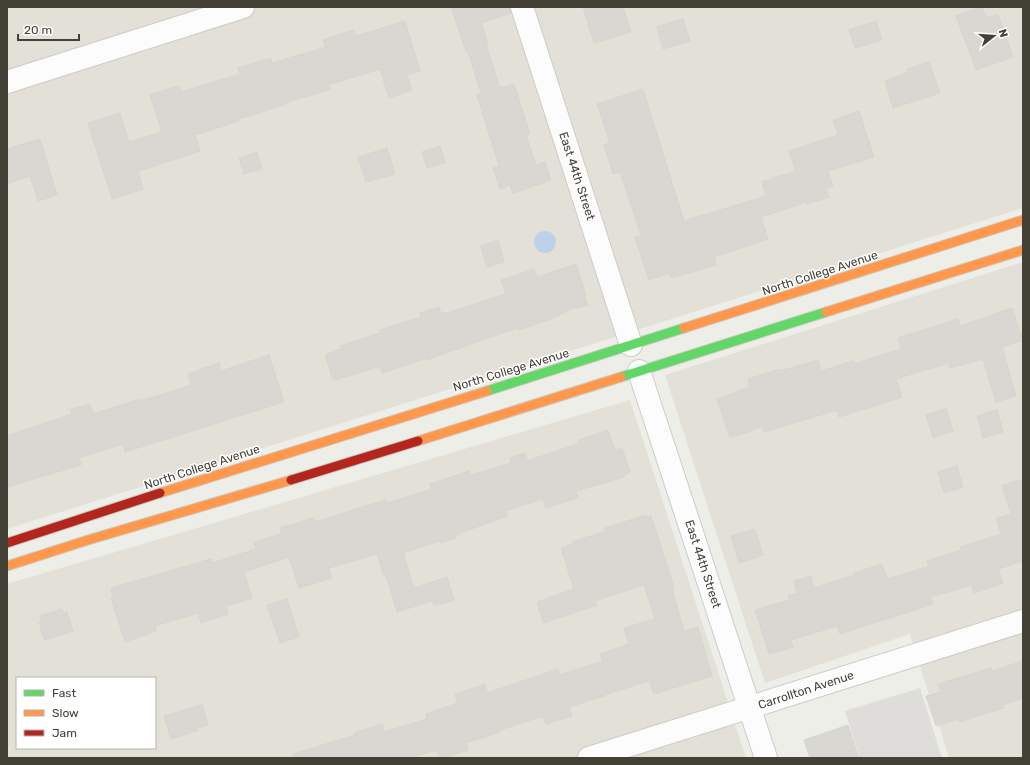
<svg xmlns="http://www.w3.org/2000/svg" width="1030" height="765" font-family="Rubik,sans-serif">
  <rect width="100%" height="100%" fill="#eeeee9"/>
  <path fill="#e2e0d7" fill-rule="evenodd" d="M7,7h1016v201l-1016,321z
    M1023,262v496h-74l-39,-124 -145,49 -100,-308z
    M630,400l116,358h-739v-174zM17,678h138v70h-138z"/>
  <path fill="#deddd9" d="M920,688l22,70h-82l-15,-47z"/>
  <path fill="#bdd2e9" d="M534 242a11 11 0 1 1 22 0a11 11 0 1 1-22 0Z"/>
  <path fill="#d8d7d2" stroke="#d6d5cf" d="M451,7h59l1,6 -30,10 7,21 -2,1 14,43 14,-4 16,50 -4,1 10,30 9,-3 6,18 -38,13 -3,-8 -10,4 -7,-21 6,-2 -22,-71 4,-1 -13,-43 -2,1z
    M583,7h40l8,25 -37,11z
    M982,7l4,11 12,-4 15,43 -37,13 -20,-54z
    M683,19l7,22 -27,8 -6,-22z
    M405,21l15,50 -13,4 5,15 -23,8 -9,-29 -52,16 2,4 -45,14v2l-47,14 1,2 -44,14 5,16 -62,20 5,18 -31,10 -24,-76 32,-10 9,29 33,-10 -12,-37 29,-9 2,6 59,-18 -2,-6 33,-10 1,5 54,-16 -3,-7 31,-10 2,6z
    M876,21l6,19 -27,8 -6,-18z
    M929,62l11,31 -47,15 -8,-27 23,-9 -1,-3z
    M643,89l41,132 82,-25 -4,-14 34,-11 -7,-20 49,-16 -5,-15 26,-9 15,46 -46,14 5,15 -7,2 3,9 -22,7 -1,-2 -45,15 7,22 -54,18 2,8 -45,13 -2,-5 -20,7 -14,-43 6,-2 -21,-63 -7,2 -9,-29 6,-2 -13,-39z
    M40,139l17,56 -19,6 -8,-25 -23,8v-35z
    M440,146l5,17 -18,5 -5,-16z
    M387,148l8,26 -29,8 -8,-25z
    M257,152l5,17 -18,5 -5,-16z
    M498,240l6,22 -17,5 -6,-21z
    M576,264l10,31h-2l4,10 -17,4 -17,9 -36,12 -1,-2 -91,32v-2l-44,15 -2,-7 -45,14v-2l-2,1 -8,-24 16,-6 -1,-3 40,-13v-3l41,-13 -1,-4 19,-6 2,6 3,-1v2l62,-20 -5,-14 33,-11 3,8z
    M1012,308l11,32 -21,7 14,49 -20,6 -13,-43 -33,9 -2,-5 -52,16 6,18 -63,20 -2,-7 -73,22 -2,-5 -32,11 -13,-39 33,-12 -2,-8 32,-10v2l38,-11 3,11 32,-10 1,3 47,-15 -3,-11 60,-19 2,7z
    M269,355l15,47 -159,50 -2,-8 -44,14 2,7 -74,22v-51l65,-22 -2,-4 20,-6 3,10 47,-15 1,2 50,-16 -3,-11 31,-11 2,8z
    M946,409l7,22 -20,7 -7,-23z
    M997,409l6,23 -20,6 -6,-22z
    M608,430l7,21 7,-3 8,24 -6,3v2l-48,14 2,7 -32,10 -3,-9 -37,12 1,5 -52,19 1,3 -15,5 -1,-2 -37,12 11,35 33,-11 7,23 -20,6 -2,-5 -35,11 -11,-37 -2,1 -7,-22 -48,14 3,10 -33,10 -10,-31 -45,15 8,26 -26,8 2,8 -27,9 -3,-10 -43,13 1,5 -31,11 -14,-44 2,-1 -2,-9 100,-29 1,4 44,-14 -2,-7 27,-8 -1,-6 33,-10 1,4 72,-22 1,3 45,-14 -2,-5 39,-13 1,4 41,-12 -1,-5 15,-5 2,8 53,-18 -1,-3z
    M957,466l6,21 -19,6 -6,-21z
    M1023,479v82l-25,8 5,14 -29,10 -3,-8 -40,12 2,7 -93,30 -3,-8 -46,14 2,7 -24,7 -14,-44 35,-10 -2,-5 9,-2 -3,-12 17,-5 3,12 41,-13 -1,-2 28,-9 5,15 42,-13 -2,-5 34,-11 -1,-3 41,-13 -5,-16 15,-4 -9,-28z
    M646,515l1,2 4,-1 23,71 -2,1 2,8 10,35 14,-4 14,49 -58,18 -5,-13 -45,14v1l-35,11 3,9 -26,8 -3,-8 -43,14v2l-34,11 2,7 -24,8h-4l-3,-8 -28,8h-115l-1,-4 62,-19 -1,-2 28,-9 2,8 43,-13 -1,-5 32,-11 -3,-9 30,-10 2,9 71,-24 1,6 44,-14 -3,-7 29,-10 -5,-16 31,-9 -11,-34 -49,16 2,4 -54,18 -6,-21 37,-13 -13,-41 12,-4 -1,-2 34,-11 -1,-3z
    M755,529l8,26 -24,8 -8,-27z
    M287,599l12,38 -19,6 -13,-38z
    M62,609l1,4 4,-1 6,19 -29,9 -5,-18 2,-1 -1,-5z
    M1023,661v37l-20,7 1,3 -45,14 -1,-3 -22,7 -10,-30 15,-4 -3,-8 53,-16 1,3z
    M202,705l6,20 -11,3 1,2 -27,9 -7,-23z
    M848,725l11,33h-49l-6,-18z"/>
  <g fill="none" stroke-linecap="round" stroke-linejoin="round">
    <g stroke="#ccccc7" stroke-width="24">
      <path id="street" d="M522,7l109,338
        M7,82l236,-75
        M639,371l127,387
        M589,758l434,-137"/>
    </g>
    <g stroke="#cccbc1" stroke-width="11">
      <path id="fast" d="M621,377l205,-65
        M487,391l197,-63"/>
    </g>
    <g stroke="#cccbc1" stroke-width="11">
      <path id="slow" d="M826,312l197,-62
        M684,328l339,-108
        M418,441l203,-64
        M160,493l327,-102
        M7,566l81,-26 203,-60"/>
    </g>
    <g stroke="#cccbc1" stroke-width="11">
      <path id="jam" d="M291,480l127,-39
        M7,543l153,-50"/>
    </g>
    <use href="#street" stroke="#fcfcfc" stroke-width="22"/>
    <use href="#fast" stroke="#63d668" stroke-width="9"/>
    <use href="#slow" stroke="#ff974d" stroke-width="9"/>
    <use href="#jam" stroke="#b3261e" stroke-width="9"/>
  </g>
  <g text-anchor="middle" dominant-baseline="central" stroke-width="3" stroke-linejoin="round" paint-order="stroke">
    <g font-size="12" fill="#434036" stroke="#fff">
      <text transform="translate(577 176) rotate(72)">East 44th Street</text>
      <text transform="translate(820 273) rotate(-18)">North College Avenue</text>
      <text transform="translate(511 370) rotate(-17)">North College Avenue</text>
      <text transform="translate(202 467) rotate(-18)">North College Avenue</text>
      <text transform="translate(703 564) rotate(72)">East 44th Street</text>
      <text transform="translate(806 690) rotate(-18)">Carrollton Avenue</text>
    </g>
  </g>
  <rect width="1030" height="765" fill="none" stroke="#434036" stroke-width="16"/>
  <rect x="16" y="677" width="140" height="72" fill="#ffffff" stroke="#b4b3af"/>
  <rect x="24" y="690" width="20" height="6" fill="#63d668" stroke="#b4b3af"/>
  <text x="52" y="697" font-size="12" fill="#434036">Fast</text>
  <rect x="24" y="710" width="20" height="6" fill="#ff974d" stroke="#b4b3af"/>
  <text x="52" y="717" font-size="12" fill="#434036">Slow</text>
  <rect x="24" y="730" width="20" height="6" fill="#b3261e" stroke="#b4b3af"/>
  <text x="52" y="737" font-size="12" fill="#434036">Jam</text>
  <g transform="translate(994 36) rotate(73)" stroke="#ffffff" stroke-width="3" paint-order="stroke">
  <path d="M0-3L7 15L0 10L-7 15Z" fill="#434036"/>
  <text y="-6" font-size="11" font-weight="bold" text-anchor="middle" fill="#434036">N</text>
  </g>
  <path d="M18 34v6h61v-6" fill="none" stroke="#434036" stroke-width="2"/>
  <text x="24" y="34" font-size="12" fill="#434036" stroke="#ffffff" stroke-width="3" paint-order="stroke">20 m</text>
</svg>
